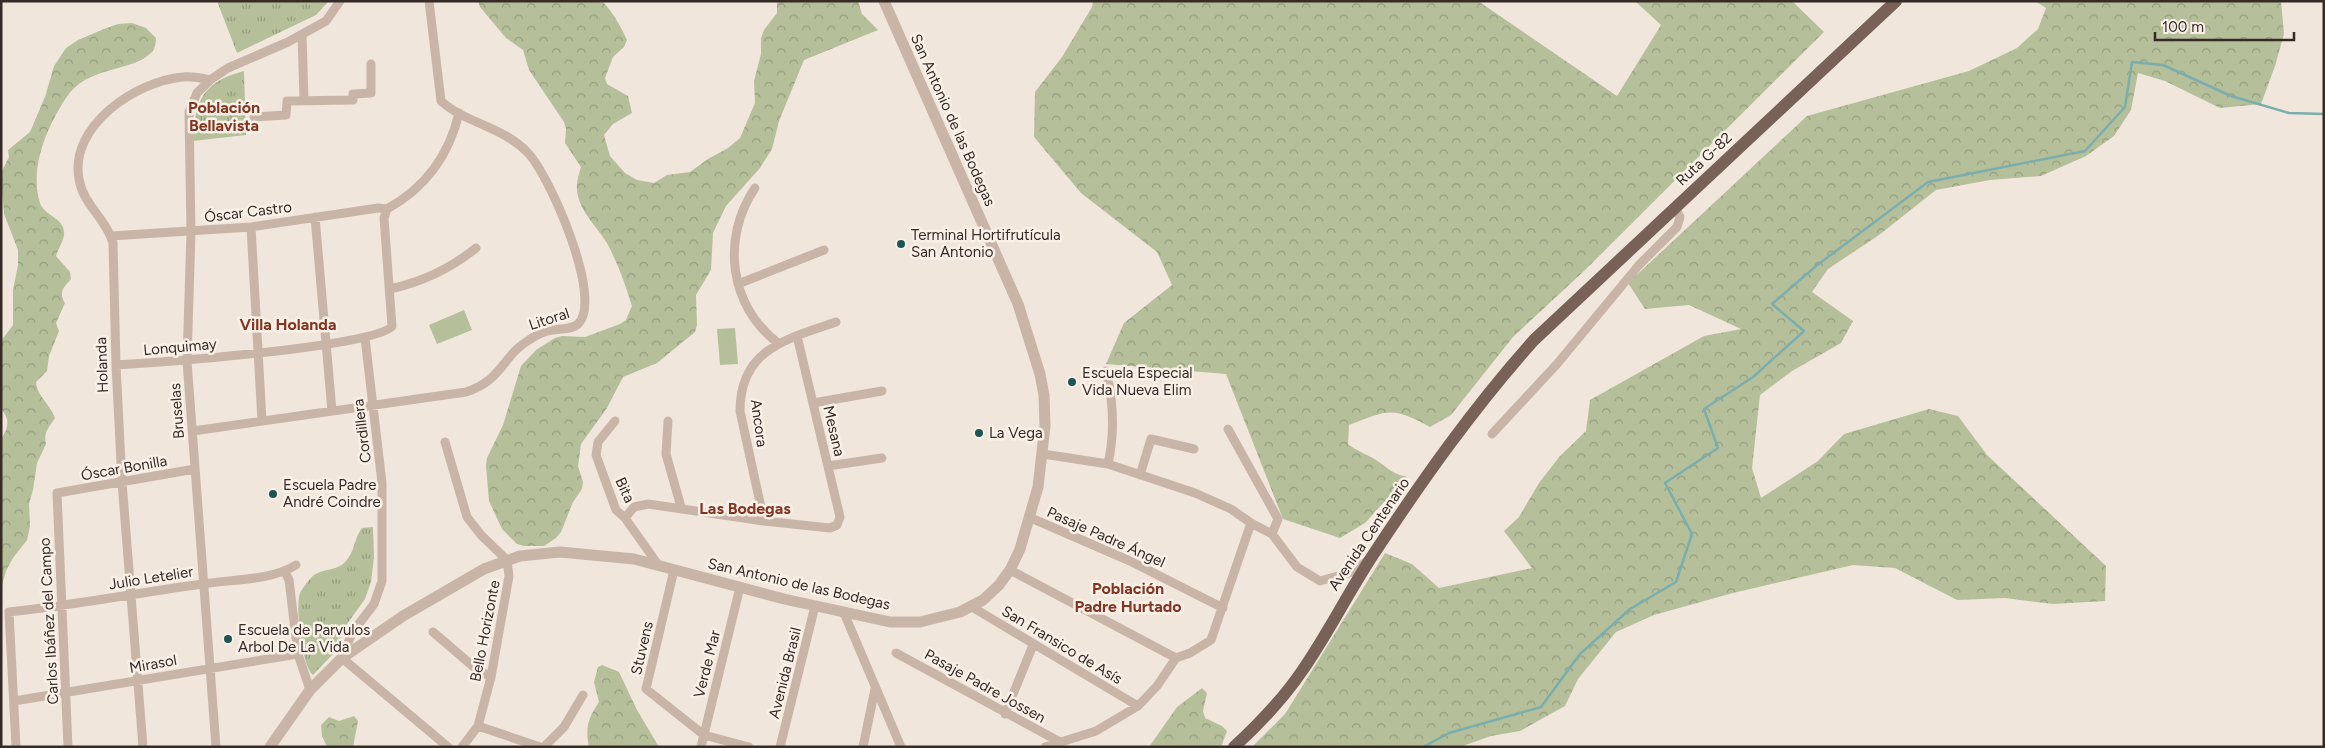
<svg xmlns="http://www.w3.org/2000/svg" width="2325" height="748" font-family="Figtree,sans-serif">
  <defs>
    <pattern id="grass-tufts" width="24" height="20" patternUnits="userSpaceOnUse" patternTransform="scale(1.25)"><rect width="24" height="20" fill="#b5c09b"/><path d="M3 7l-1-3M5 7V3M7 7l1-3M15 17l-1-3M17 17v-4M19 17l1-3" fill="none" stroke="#949c7e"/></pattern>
    <pattern id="forest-crowns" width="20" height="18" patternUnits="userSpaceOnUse" patternTransform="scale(1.25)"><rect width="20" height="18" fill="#b5c09b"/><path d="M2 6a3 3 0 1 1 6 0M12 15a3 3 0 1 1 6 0" fill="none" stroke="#949c7e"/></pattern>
  </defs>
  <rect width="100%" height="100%" fill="#f1e6db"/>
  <path fill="url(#grass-tufts)" d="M217,1h112l-13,14 -79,38z
    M244,71l2,64 -53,6c2,-40 9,-59 51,-70z
    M373,527l1,30 -3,25 -6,17 -18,25 -12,28 -22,23c-11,-8 -18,-69 -13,-82 2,-4 8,-12 11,-15 8,-10 25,-6 34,-16 10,-10 9,-24 17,-34z"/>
  <path fill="url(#forest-crowns)" d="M478,1h124c11,11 19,26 25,39l-3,7 -11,10 -8,21 2,6 21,12 4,17 -19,11 -9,11 6,21 15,17 12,7 17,3 13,-8 23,-3 18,-13 20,-11 12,-10 15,-35 -1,-22 7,-27v-16l3,-8 13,-17v-12h81l4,13 16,16 -74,30 -25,61 -7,28 -12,19 -34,38 -13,27 -2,37 -15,25 1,30 -2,7 -38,31 -34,14 -16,31 -26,36 -3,22 5,16 -1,7 -9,13 -12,30 -5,6 -12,8h-20l-7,-2 -15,-15 -13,-28 -3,-35 1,-8 16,-33 18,-59 15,-16 19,-12 7,-2 23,1 35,-13 6,-4 6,-14c-6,-19 -12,-37 -21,-55 -9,-21 -32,-37 -34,-61 -1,-7 2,-16 4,-23l-16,-24 1,-14 -2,-7 -35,-52 -6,-20 -17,-12 -26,-31z
    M1093,1h385l139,95 44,-71 -26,-24h157l32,31 -240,239 -71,66 -62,78 -21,12c-38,-21 -42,-17 -81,-2l-1,19c10,8 21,11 31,18 12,8 12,11 28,15l-42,46 -25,15 -57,-19 -57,-145 -120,-10 18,-41 48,-38 -15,-33 -76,-59 -47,-56 1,-45 27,-35 30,-50z
    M2035,1h246l3,33 -9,32 -14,38 -41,4 -55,-27 -27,-8 -7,37 -17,26 -28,20 -45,20 -51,4 -54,10 -57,45 -51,34 -16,23 41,29 -12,22 -49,28 -32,24 -8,73 9,30 57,-37 26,-27 85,-25 29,7 29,39 119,111 -1,35 -52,3 -48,-6 -48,2 -62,-32 -42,-3 -120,28 -79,22 -38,17 -38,47 -13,27 -45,25 -29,5 -31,11h-208l33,-33 100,-161 27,11 27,24 93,-20 -28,-37 15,-14 20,-34 21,-27 26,-25 4,-31 114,-64 37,-7 -52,-24 -44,4 -17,-26 179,-167 162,-45 48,-23 21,-19 8,-21z
    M132,23l14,5 10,10c0,5 -1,10 -4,14 -20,21 -65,13 -86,46 -19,29 -37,70 -26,105 4,13 26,15 24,32 -1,7 -6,14 -8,21l14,16 1,7c-7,8 -13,13 -6,24l-9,20 3,8 -10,25 -2,15 -11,11c1,14 14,22 19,36 -6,9 -12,15 -9,26l-9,19 -4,27 -4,14 1,22 -3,14 -14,18 -7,13 -5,18v-150c7,-10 10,-20 0,-30v-68l12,-16v-35l5,-25v-15l-14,-36 -3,-41 8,-16 -1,-7 22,-18 15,-35 9,-31 12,-18 12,-8 26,-11 14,-5z
    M602,665l17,7 18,38 22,37h-70c-4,-19 -1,-29 10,-45l-5,-20 4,-15z
    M1202,688l5,5 -4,18 2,7 17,8 5,5 -6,16h-72l28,-40z
    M354,716l4,5 -5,26h-26l-5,-11 -1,-11 8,-8 10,4z"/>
  <path fill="#b5c09b" d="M464,310l8,20 -35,14 -8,-19z
    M735,328l3,36 -18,1 -3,-36z"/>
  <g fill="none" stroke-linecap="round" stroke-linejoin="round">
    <path stroke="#7aaeae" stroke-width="2.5" d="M1423,747l26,-14 92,-26 39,-53 50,-45 46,-27 16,-48 -27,-51 53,-35 -14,-39 49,-32 51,-46 -32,-27 44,-38 112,-84 157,-31 40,-44 7,-45 31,3 68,31 58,17 35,1"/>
    <path stroke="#c9b5a7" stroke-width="9" d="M302,34l2,66
      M254,117l32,-2 1,-14 66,-1v-6l18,-1v-29
      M755,188c-34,50 -26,118 23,155
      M387,209c38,-21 62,-53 72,-96
      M315,217l17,194
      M251,227l11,194
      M111,236l140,-9 127,-19 9,1
      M738,284l86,-34
      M390,289c32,-7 60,-20 86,-41
      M365,338l17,145v98l-8,23 -22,29 -10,25 106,89
      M116,365c36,-2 262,-18 276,-39l-8,-108 3,-9
      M1106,371c8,32 9,61 2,93
      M813,403l69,-12
      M615,421l-17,21 -2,13 20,55 9,8 34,48
      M668,421l-2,33 15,53
      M1228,429l50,90 -6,15
      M193,431l273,-39c37,-12 36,-36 63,-52 7,-5 16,-9 24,-10 9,-2 19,0 25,-6 26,-24 -28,-148 -50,-171 -24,-26 -63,-30 -87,-52l-12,-100
      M1492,434l65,-70 82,-99 38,-38 3,-10 -5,-9
      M445,442l22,75 14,18 26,25 2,16 -18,101 -13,49 -16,21
      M1043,454l65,10 87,29 36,16 20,14 21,11 25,33 23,14 32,-9 14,-10
      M828,466l54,-8
      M1140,475l11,-36 43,10
      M625,518l9,-11 14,-3 116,17 66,7 7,-3 3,-8 -43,-181
      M1031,518l99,43 93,47
      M764,521l-24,-110c0,-63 48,-72 96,-89
      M674,570l-28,119 58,46 45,12
      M1010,570l166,88
      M285,572l4,8 9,74 12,36
      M972,607l166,99
      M844,613l57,134
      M433,632l42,36 16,9
      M896,653l164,89
      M14,701l284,-47
      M1005,714l28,-69
      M478,726l62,21
      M16,747l-7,-135c65,-7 129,-19 193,-28 31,-5 68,-3 94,-19
      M68,747l-11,-254 138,-24
      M143,747l-21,-265 -6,-117 -3,-122c-7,-25 -30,-38 -34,-64 -10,-53 57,-98 104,-102 9,-1 18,1 27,3
      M216,747l-29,-386 4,-129 -2,-120 8,-19 13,-13 18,-12 60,-26 38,-21 14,-20
      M544,747l20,-20 19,-32
      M701,747l39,-160
      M780,747l35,-141
      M863,747l12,-58
      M1045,747l51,-16 42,-25 19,-20 19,-28 14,-5 21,-13 40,-117"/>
    <path stroke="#c9b5a7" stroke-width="11" d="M270,747l40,-57 32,-32 61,-42 81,-47 36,-13 40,-4 74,7 150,40 106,23h30l40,-10 23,-12 16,-15 11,-15 10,-21 18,-62 7,-61 -1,-31 -4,-21 -22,-70 -134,-303"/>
    <path stroke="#786258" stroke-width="12" d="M1234,747c25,-23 49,-48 68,-76 25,-36 45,-76 69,-113 50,-76 102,-150 163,-218l362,-339"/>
  </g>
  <g fill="#1d5557" stroke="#f9f0e7" stroke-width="2">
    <circle cx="901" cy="244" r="5"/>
    <circle cx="1072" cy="382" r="5"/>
    <circle cx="979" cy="433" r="5"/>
    <circle cx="273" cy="494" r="5"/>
    <circle cx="228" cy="639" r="5"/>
  </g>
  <g text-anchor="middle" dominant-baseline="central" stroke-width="5" stroke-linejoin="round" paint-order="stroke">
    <g font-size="15" fill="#362b27" stroke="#f9f0e7">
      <text transform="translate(953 120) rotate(66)">San Antonio de las Bodegas</text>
      <text transform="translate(1704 159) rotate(-43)">Ruta G-82</text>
      <text transform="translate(248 212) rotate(-7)">Óscar Castro</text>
      <text transform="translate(549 319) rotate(-18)">Litoral</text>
      <text transform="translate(180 347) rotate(-5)">Lonquimay</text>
      <text transform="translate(102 365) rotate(-92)">Holanda</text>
      <text transform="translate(177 411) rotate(-94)">Bruselas</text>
      <text transform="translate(759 423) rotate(82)">Ancora</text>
      <text transform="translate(362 431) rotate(-97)">Cordillera</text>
      <text transform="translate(834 431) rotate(77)">Mesana</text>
      <text transform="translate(124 468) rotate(-10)">Óscar Bonilla</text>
      <text transform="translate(625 490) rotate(65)">Bita</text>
      <text transform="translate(1369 534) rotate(-56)">Avenida Centenario</text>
      <text transform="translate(1106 537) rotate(24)">Pasaje Padre Ángel</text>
      <text transform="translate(151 578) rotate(-9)">Julio Letelier</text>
      <text transform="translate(799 584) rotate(13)">San Antonio de las Bodegas</text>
      <text transform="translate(49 621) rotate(-93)">Carlos Ibáñez del Campo</text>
      <text transform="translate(485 631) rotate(-79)">Bello Horizonte</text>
      <text transform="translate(1062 645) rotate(31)">San Fransico de Asís</text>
      <text transform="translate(642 648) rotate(-77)">Stuvens</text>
      <text transform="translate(153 664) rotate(-10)">Mirasol</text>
      <text transform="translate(707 664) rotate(-76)">Verde Mar</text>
      <text transform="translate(785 673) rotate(-76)">Avenida Brasil</text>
      <text transform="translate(985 686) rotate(29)">Pasaje Padre Jossen</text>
    </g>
    <g font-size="15" fill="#362b27" stroke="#f9f0e7" text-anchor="start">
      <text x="911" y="235">Terminal Hortifrutícula<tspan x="911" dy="17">San Antonio</tspan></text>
      <text x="1082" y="373">Escuela Especial<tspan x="1082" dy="17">Vida Nueva Elim</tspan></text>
      <text x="989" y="433">La Vega</text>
      <text x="283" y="485">Escuela Padre<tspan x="283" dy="17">André Coindre</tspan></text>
      <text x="238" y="630">Escuela de Parvulos<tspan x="238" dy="17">Arbol De La Vida</tspan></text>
    </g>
    <g font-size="16" font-weight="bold" fill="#843521" stroke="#f9f0e7">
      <text x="224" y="107">Población<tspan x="224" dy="18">Bellavista</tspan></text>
      <text x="288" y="324">Villa Holanda</text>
      <text x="745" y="508">Las Bodegas</text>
      <text x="1128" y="588">Población<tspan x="1128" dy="18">Padre Hurtado</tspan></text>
    </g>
  </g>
  <rect width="2325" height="748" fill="none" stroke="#362b27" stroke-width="5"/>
  <path d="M2155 32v8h139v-8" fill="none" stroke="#362b27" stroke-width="2.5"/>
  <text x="2162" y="32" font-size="15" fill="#362b27" stroke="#f9f0e7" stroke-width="4" paint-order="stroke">100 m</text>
</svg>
